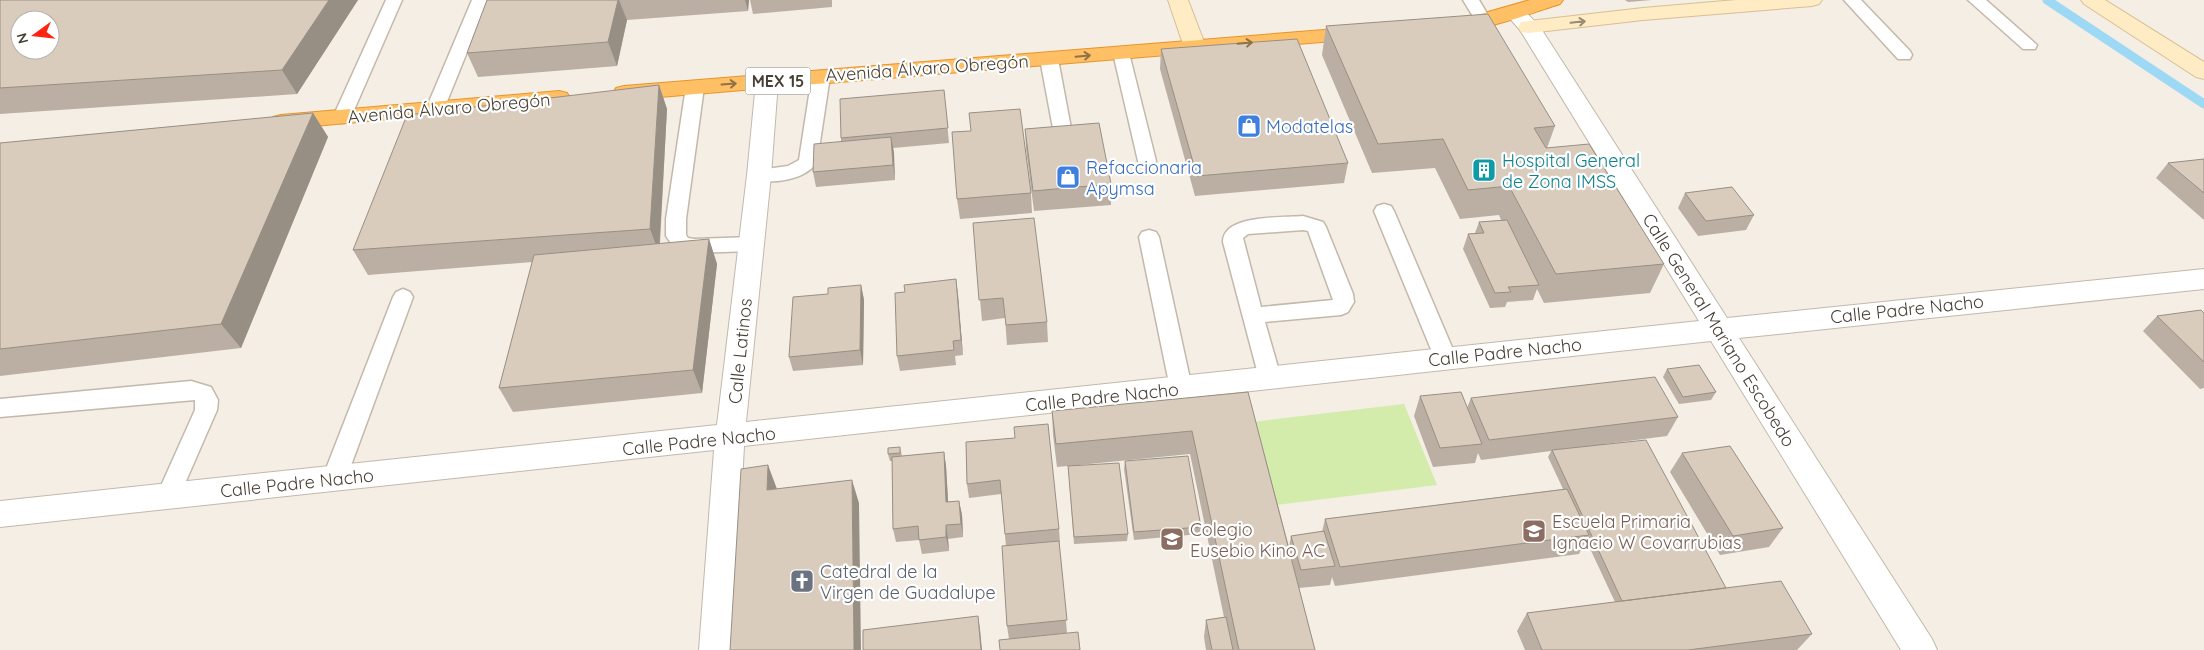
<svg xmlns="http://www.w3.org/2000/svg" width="2204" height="650" font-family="Quicksand,sans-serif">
  <rect width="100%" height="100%" fill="#f4eee5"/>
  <path fill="#d3ebab" d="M1404,404l33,81 -161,20 -24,-83z"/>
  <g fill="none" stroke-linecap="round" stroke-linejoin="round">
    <path stroke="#9dd8f5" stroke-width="9" d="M2047,0l157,104"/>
    <g stroke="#c3b8aa" stroke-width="3">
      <path id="lane" d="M386,0h16l-51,117 -3,4 -6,2 -6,-2 -3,-4z
        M472,0h16l-44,109 -3,4 -6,2 -6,-2 -3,-4z
        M1463,0h16l12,20 -2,3h-12z
        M1844,0h17l49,51 2,4 -2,4h-12z
        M1968,0h18l51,45 -2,4h-12z
        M1121,48l6,1 2,4 27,108 -2,4 -7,2 -7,-2 -2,-4 -25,-108 2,-4z
        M1049,54l6,1 3,4 15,80 -3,4 -6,2 -6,-2 -3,-4 -15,-80 3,-4z
        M821,71l6,1 3,4 -13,86c-11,18 -46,23 -65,17l-2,-4 2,-4 36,-5 11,-6 13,-84 3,-4z
        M695,82l6,1 3,4 -18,132v16l2,3 6,1 58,-2 7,2 3,5 -3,5 -7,2 -58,2 -19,-4 -9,-13v-17l20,-132 3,-4z
        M1384,204l7,2 3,5 63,148 -3,6 -8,2 -8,-2 -3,-6 -61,-148 3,-5z
        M1303,216l20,6 3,5 27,67 1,8 -6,10 -7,3 -76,7 16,56 -3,6 -8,3 -8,-3 -3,-6 -36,-136c0,-28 59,-24 80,-26zM1303,230l5,1 25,69 -72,7 -18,-69 5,-4z
        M1149,230l7,2 3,5 33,151 -3,6 -8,3 -8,-3 -3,-6 -31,-151 3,-5z
        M403,289l7,3 3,5 -67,182 -4,7 -8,3 -8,-3 -4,-7 71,-182 3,-5z
        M191,381l20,6 7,13 -1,10 -41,94 -8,3 -8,-3 -4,-7 39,-87v-10l-195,17v-18z"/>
    </g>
    <g stroke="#c3b8aa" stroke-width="2">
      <path id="street" d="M1515,6l7,2 18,19 187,291 477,-49v20l-465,49 193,301 5,11h-36l-190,-309 -967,105 -11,204h-34l15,-200 -714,77v-26l717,-76 30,-250 9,-93 3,-5 8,-2 8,2 3,5 -7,93 -25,247 953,-101 -179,-291 -16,-18 4,-4z"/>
    </g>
    <g stroke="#d7bf92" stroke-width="2">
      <path id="secondary" d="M1168,0h20l18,47 -3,5 -8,2 -8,-2 -3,-5z
        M1736,0h86l-3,4 -7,2 -169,14 -114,13 -8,-1 -3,-5 3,-5 8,-1 114,-13z
        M2081,0h24l99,62v17l-8,-2 -112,-73z"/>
    </g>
    <g stroke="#e7942b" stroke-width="2">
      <path id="highway" d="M1530,0h33l-3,4c-26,8 -88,32 -114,26l-3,-5 3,-5 35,-6z
        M1362,27l8,1 3,5 -3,5 -746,62 -8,-2 -3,-5 3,-5 8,-2z
        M559,91l8,2 3,5 -3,5 -286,26 -8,-2 -4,-5 4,-5 8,-2z"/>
    </g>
    <use href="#lane" fill="#fff" fill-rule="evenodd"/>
    <use href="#street" fill="#fff" fill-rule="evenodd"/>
    <use href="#secondary" fill="#ffecc4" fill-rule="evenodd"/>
    <use href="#highway" fill="#ffc065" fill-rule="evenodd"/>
  </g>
  <path fill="#bbafa3" d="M0,0h358l-61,94 -297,20z
    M487,0h262l-1,11 -121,9 -10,46 -139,11 -11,-24z
    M750,0h82v7l-79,7z
    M1625,0h27l-24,2z
    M1326,26l229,100 -8,22 117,116 -14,29 -106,10 -7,-14 -4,11 -26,2 -2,5 -15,1 -27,-59 5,-15 7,-1 4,-11 22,-2 -2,-5 -39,4 -25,-51 -63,5 -50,-118z
    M1161,49l187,114 -4,20 -149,13 -35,-127z
    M659,85l8,24 -7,135 49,-5 8,25 -15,129 -189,19 -14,-24 33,-126 -164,13 -15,-25z
    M944,90l5,53 -56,5 2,32 -79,7 -3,-15 28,-31v-3z
    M313,113l15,24 -87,211 -241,28v-233z
    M1025,129l86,55v21l-77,6 -8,-62z
    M971,131l60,62 1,20 -72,6 -3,-20z
    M2204,159v61l-48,-42 12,-15z
    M1685,193l69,22 -8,15 -48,6 -20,-28z
    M973,223l74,99 1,20 -41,3 -2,-27 -23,3z
    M956,279l7,76 -8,1 1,9 -56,6 -3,-15 8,-64z
    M861,285l3,15 -1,65 -70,6 -4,-14z
    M2204,313v75l-4,1 -57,-58 14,-15z
    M1667,369l49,23 -5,8 -32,4 -16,-27z
    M1248,392l41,155 2,-11 31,-4 3,-13 238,-30 -15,-32 3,-6 -70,9 -3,-7 -3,10 -42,4 -19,-51 6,-20 47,12 4,-10 207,19 -11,19 -62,8 121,144 86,46 -15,16h-272l-8,-19 10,-18 88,-11 -29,-62 -7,14 -244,32 -3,-9 -2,8 -31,3 16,62h-109l-2,-13 2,-17 18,-3 -34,-163 -111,11 49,69 -1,7 -53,3 -6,-78 -11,1 -4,-32 -1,-24z
    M966,442l93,87 1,13h-1l8,91 -58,6 -2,-13 -1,-80 -5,-52 -32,4 -2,-14z
    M900,447l2,9 42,-4 2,14 2,36 11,-1 3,14 1,22 -15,2 1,12 -27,3 -3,-14 -23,2 -3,-13 -1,-68h-2l-2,-7z
    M1682,453l101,75 -14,19 -49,8 -50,-83z
    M1125,461l76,66 -1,7 -66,6 -10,-71z"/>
  <path fill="#988f84" d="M329,0h29l-61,94 -15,-24z
    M618,0h3h-2l8,20 -10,46 -9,-24z
    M745,0h4l-1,11z
    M659,85l8,24 -8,144 -9,-24z
    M313,113l15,24 -87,211 -20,-24z
    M891,137l3,15 1,28 -2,-15z
    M709,239l8,25 -15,129 -9,-23z
    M956,279l2,15 5,61 -2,-15z
    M861,285l3,15 -1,65 -3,-15z
    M944,452l2,14 3,50 -3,-14z
    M768,465l9,24 -10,1z
    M852,480l7,23 2,147h-7z
    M959,501l3,14 1,22 -2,-13z
    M946,525l2,14 1,12 -3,-14z
    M978,616l2,13 2,21h-1z"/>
  <path fill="#d9ccbd" stroke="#988f84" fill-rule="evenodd" d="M0,0h329l-47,70 -282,18zM20,20h30v30h-30z
    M487,0h131l-10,42 -141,11z
    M1488,14l67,112 -21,2 12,20 43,-4 75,120 -108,10 -47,-88 -41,4 -25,-51 -65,5 -52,-118z
    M1297,39l51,124 -151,13 -36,-127z
    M659,85l-9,144 -297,21 54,-135z
    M944,90l4,38 -107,10 -1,-39z
    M1020,109l11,84 -74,6 -5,-67 19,-1 -2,-18z
    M313,113l-92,211 -221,25v-206z
    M1099,123l12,61 -78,7 -8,-62z
    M891,137l2,28 -80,7 1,-28z
    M2204,159v34l-36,-30z
    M1732,187l22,28 -48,6 -21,-28z
    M1034,218l13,104 -41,3 -3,-27 -24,2 -6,-77z
    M1507,220l32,65 -31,2 3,5 -16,1 -27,-59 16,-1 -5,-11z
    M709,239l-16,131 -194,18 35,-133z
    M956,279l5,61 -8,1 1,9 -57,6 -2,-63 10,-1 -1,-7z
    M861,285l-1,65 -71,7 4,-60 35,-3v-6z
    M2201,310l3,3v49l-47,-46z
    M1699,365l17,27 -33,5 -16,-28z
    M1655,377l23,40 -189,23 -18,-42z
    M1248,392l67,258h-76l-47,-219 -136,13 -4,-33z
    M1461,392l21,52 -42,4 -20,-52z
    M1048,424l11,105 -54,5 -5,-54 -33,4 -1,-42 49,-4 -1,-11z
    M1646,440l80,148 -104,13 -70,-151z
    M1730,446l53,82 -50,8 -51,-83z
    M900,447v6l-12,1v-6z
    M944,452l2,50 13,-1 2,23 -15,1v12l-27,3 -1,-14 -25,3 -1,-72z
    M1188,456l13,71 -67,5 -9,-71z
    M1119,463l9,71 -54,3 -6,-71z
    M768,465l-1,25 85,-10 2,170h-124l11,-181z
    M1567,489l22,46 -249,32 -15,-48z
    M1324,531l11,35 -34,4 -10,-34z
    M1059,541l8,79 -60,6 -5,-80z
    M1781,581l31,53 -124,16h-146l-15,-37z
    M978,616l3,34h-118v-20z
    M1226,617l7,33h-21l-6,-30z
    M1078,632l2,18h-80l-1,-10z"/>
  <defs><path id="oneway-shaft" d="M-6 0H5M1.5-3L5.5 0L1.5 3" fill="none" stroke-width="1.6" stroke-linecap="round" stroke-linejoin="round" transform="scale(1.25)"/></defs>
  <use stroke="#9a8c75" href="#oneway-shaft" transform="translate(1578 22) rotate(-6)"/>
  <g stroke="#917248">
    <use href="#oneway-shaft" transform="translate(1245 43) rotate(-5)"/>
    <use href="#oneway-shaft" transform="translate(1083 56) rotate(-5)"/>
    <use href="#oneway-shaft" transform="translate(729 84) rotate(-4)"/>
  </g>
  <defs>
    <g id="shop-square" transform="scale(1.25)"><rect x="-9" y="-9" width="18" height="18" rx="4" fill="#3f7fe0" stroke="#fff"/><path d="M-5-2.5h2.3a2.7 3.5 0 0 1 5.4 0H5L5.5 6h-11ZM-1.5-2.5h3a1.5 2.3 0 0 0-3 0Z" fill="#fff"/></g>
    <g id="building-square" transform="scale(1.25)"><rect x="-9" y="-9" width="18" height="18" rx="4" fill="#0f9aa8" stroke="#fff"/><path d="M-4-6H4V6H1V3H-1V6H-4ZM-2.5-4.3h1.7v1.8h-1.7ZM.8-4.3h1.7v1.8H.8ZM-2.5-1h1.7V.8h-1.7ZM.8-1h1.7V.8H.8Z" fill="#fff"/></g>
    <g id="school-square" transform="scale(1.25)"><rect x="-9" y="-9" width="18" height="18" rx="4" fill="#8d6e63" stroke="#fff"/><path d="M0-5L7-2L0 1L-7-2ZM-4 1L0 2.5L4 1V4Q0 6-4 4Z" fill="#fff"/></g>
    <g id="church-square" transform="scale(1.25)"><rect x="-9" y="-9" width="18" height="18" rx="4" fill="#6b7280" stroke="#fff"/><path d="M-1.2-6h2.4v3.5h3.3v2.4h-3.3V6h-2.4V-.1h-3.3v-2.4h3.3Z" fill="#fff"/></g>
  </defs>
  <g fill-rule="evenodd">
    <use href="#shop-square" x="1249" y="126"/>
    <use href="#building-square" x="1484" y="170"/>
    <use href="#shop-square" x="1068" y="177"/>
    <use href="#school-square" x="1534" y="531"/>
    <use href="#school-square" x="1172" y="539"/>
    <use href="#church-square" x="802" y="581"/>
  </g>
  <g text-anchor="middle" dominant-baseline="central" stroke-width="4.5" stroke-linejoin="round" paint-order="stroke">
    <rect fill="#fff" stroke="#7e7871" stroke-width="1" x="745.5" y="67.5" width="65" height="27" rx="4"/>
    <g font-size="16" font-weight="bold" fill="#473e34">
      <text x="778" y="81">MEX 15</text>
    </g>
    <g font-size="18" fill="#473e34" stroke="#fff">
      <text transform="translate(927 68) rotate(-4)">Avenida Álvaro Obregón</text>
      <text transform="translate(449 108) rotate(-5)">Avenida Álvaro Obregón</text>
      <text transform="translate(1907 309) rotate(-6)">Calle Padre Nacho</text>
      <text transform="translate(1719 330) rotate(58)">Calle General Mariano Escobedo</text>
      <text transform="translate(740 351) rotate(-84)">Calle Latinos</text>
      <text transform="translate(1505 352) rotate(-6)">Calle Padre Nacho</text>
      <text transform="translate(1102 397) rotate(-6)">Calle Padre Nacho</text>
      <text transform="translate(699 441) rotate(-6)">Calle Padre Nacho</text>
      <text transform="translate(297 483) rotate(-6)">Calle Padre Nacho</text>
    </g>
    <g font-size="18" fill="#366cbe" stroke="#fff" text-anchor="start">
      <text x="1266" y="126">Modatelas</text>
      <text x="1086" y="167">Refaccionaria<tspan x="1086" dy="21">Apymsa</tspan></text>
    </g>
    <g font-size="18" fill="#0d838f" stroke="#fff" text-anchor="start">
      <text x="1502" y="160">Hospital General<tspan x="1502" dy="21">de Zona IMSS</tspan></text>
    </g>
    <g font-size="18" fill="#785e54" stroke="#fff" text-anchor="start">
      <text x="1552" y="521">Escuela Primaria<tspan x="1552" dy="21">Ignacio W Covarrubias</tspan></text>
      <text x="1190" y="529">Colegio<tspan x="1190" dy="21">Eusebio Kino AC</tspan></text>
    </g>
    <g font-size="18" fill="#5b616d" stroke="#fff" text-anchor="start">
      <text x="820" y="571">Catedral de la<tspan x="820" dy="21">Virgen de Guadalupe</tspan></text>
    </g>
  </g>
  <g transform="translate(35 35) rotate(255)"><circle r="24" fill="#ffffff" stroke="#b5b2ae"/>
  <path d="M0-4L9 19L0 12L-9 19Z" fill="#ff2311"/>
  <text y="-8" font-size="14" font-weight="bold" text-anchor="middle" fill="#473e34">N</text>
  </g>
</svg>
